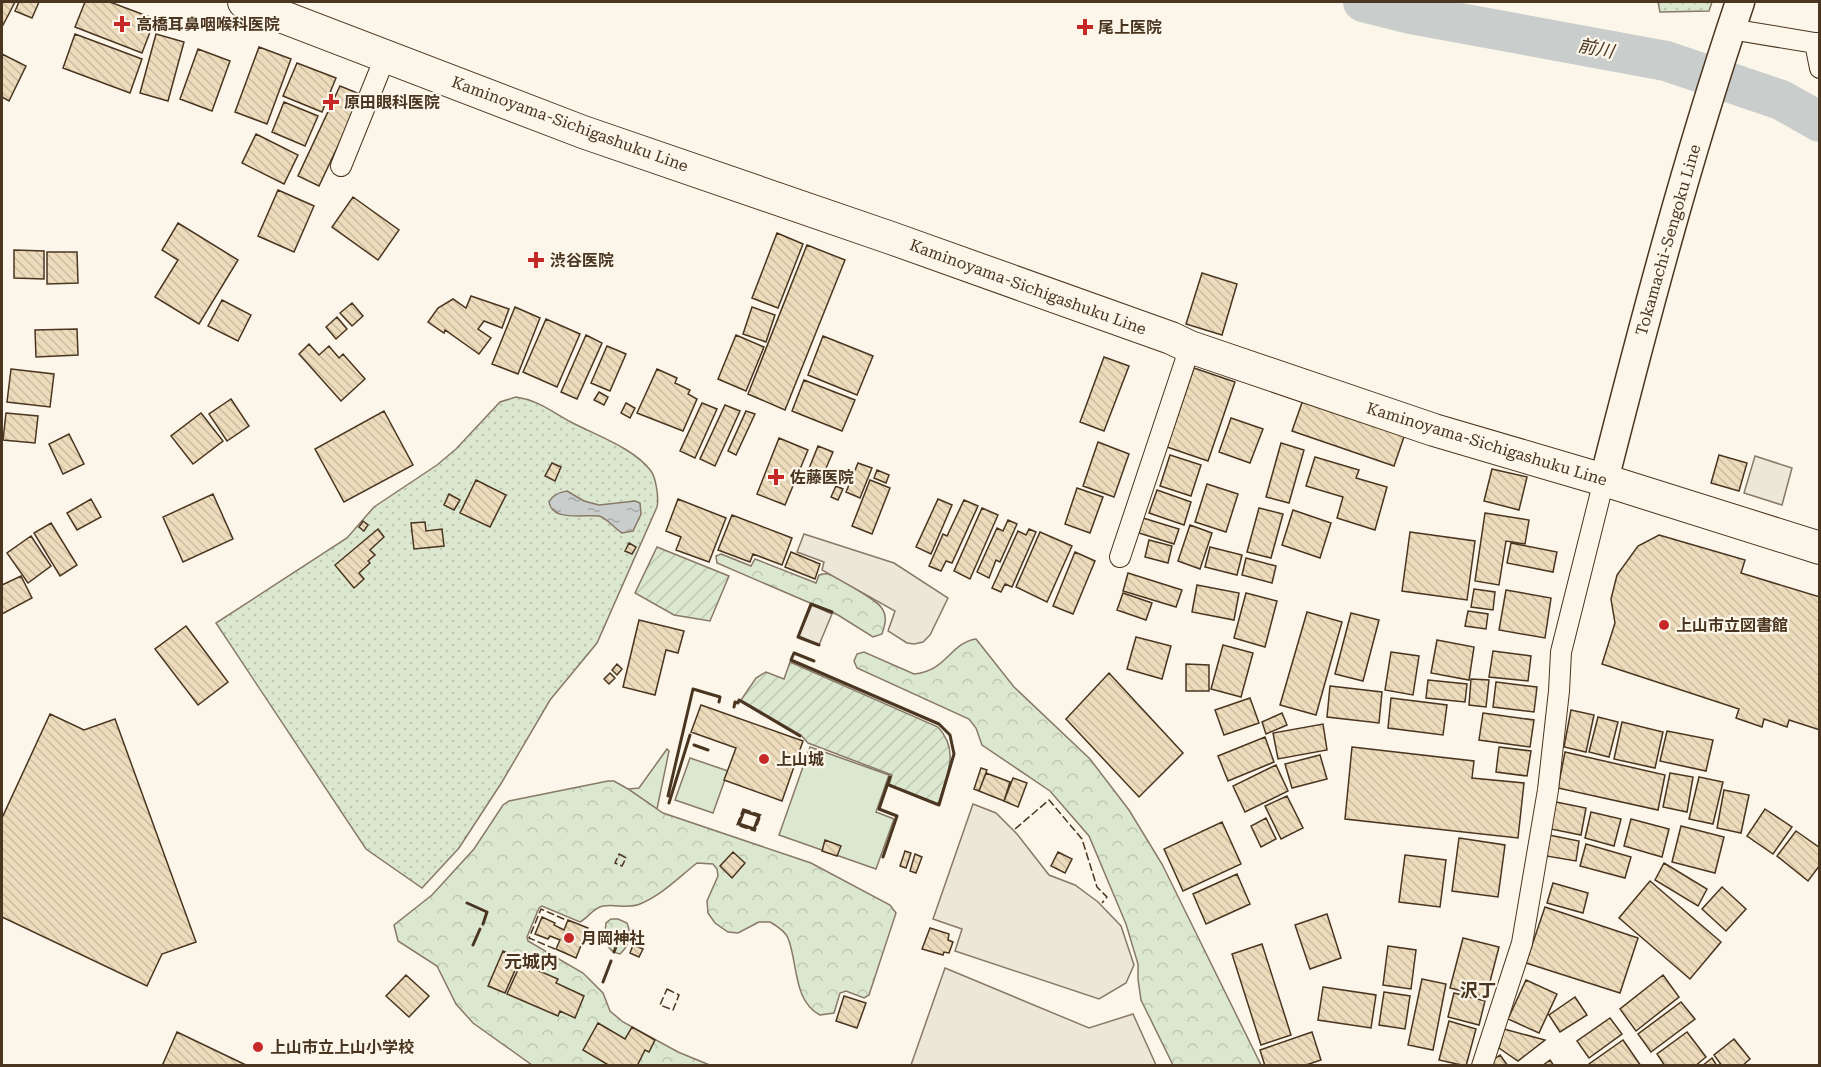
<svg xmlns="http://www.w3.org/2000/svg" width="1821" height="1067" font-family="'Roboto Serif','Noto Sans JP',serif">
  <defs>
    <pattern id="forest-crowns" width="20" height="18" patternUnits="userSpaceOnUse" patternTransform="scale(1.5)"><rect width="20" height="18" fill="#dce7d0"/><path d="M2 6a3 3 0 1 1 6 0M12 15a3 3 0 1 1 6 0" fill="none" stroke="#bec7b2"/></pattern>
    <pattern id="park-dots" width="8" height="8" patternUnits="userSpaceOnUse" patternTransform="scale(1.5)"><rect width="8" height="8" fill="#dce7d0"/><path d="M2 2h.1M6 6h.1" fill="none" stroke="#bec7b2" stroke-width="1.8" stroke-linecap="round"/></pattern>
    <pattern id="garden-furrows" width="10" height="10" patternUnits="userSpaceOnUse" patternTransform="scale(1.5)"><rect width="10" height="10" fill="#dce7d0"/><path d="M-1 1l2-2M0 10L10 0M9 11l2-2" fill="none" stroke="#bec7b2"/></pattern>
    <pattern id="water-ripples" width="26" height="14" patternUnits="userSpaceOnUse" patternTransform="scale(1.5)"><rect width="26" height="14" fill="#c9cecd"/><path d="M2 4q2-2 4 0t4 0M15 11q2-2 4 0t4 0" fill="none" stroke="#a5a8a6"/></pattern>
    <pattern id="building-back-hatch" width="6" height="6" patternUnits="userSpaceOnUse" patternTransform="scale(1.5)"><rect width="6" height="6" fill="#ecdcbc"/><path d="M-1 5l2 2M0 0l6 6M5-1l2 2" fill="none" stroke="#ccbda1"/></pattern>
  </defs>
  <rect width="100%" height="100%" fill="#fbf6e9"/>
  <path fill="#dce7d0" stroke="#887966" stroke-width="1.5" d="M810,747l79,28 -13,37 18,7 -18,50 -97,-34z
    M667,749l2,2 -12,58 -29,-20 11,-1z
    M690,758l38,13 -15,42 -38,-13z"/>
  <path fill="url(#forest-crowns)" stroke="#887966" stroke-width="1.5" d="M721,554l30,12 4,-7 61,24 3,-8c4,-1 4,-2 9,-1 9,3 48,26 53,33 7,9 4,18 1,27l-9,3 -35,-22 -121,-52 -1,-7z
    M976,639l38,48 76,72 39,51 33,54 99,201h-88l-32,-65 -3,-21v-15l-12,-40 -37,-88 -39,-45 -68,-46 -6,-17 -7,-9 -112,-51 -3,-7 3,-7 7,-2 50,22c33,-3 36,-31 62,-35z
    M608,781h6l14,8 35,24 148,50 79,42 6,8 -27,82 -5,3 -18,-7 -6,2 -6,20 -14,2c-27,-14 -22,-52 -32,-77 -3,-7 -11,-12 -18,-16h-11l-21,11 -10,-1 -13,-9 -7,-10 -1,-12 11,-25 -1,-7 -4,-5 -16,-1c-18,14 -35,32 -57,41 -12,5 -24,0 -37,2 -10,2 -14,11 -23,16l-38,-16 -3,2 -12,29 1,4 55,32 20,20 7,18 13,11 55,30 34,14 -180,-1 -59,-42 -17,-19 -19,-38 -39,-25 -4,-16 38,-30 42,-46 29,-44 6,-4z
    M611,919h7l9,4c5,11 2,23 -7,31 -16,-3 -16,-18 -14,-31z"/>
  <path fill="url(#park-dots)" stroke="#887966" stroke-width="1.5" d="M1658,2h54l-3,9 -49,1z
    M516,397c22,3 36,15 55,25 24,13 63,26 80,49 5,7 8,27 6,36l-60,136 -47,57 -48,82 -43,66 -37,40 -56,-39 -150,-226 131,-85 27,-31 63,-42 19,-16 44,-47z"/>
  <path fill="url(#garden-furrows)" stroke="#887966" stroke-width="1.5" d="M657,547l72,29 -19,45 -36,-6 -39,-22z
    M790,662l148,65c22,24 9,47 1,75l-2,2 -48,-19 3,-10 -84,-32 -7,-8 -60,-35 15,-22 10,-6 18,7z"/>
  <path fill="#ede7d9" stroke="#887966" stroke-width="1.5" d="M1755,456l37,12 -10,37 -38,-12z
    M804,534l90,29 54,35 -18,37 -7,7 -9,2 -7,-1 -19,-12 7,-20 -73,-41 2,-8 -27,-10z
    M812,605l20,9 -13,31 -20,-9z
    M973,804l23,9 21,21 32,41 26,10 23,17 23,24 13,39 -8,18 -27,16 -144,-48 7,-22 -29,-10z
    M945,968l144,60 44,-14 23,51h-245z"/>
  <path fill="url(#water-ripples)" stroke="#887966" stroke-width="1.5" d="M567,491l17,10 15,4 36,-4 5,2 1,11 -8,17 -11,2c-7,-4 -15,-15 -23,-17 -14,-2 -47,6 -50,-14 4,-8 10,-9 18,-11z"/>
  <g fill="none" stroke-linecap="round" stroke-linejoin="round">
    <path stroke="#c9cecd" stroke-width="40" d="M1363,2l48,12 255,47 115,39 39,22"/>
  </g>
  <path fill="url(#building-back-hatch)" stroke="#4a3520" stroke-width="1.5" d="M2,2h13l-13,25z
    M19,2h20l-7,16 -17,-7z
    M85,2h25l45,17 -13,34 -67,-26z
    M75,34l67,25 -12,34 -67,-25z
    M156,34l28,8 -16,59 -28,-8z
    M259,47l32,12 -24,65 -32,-12z
    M198,49l32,12 -18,50 -32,-12z
    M2,54l24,12 -17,35 -7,-4z
    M297,63l39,15 -14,34 -39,-16z
    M340,86l22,9 -43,91 -21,-10z
    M284,102l34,14 -13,30 -33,-14z
    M256,134l42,21 -14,29 -42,-21z
    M278,190l36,16 -20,46 -36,-16z
    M353,197l46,33 -21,30 -46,-33z
    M178,223l60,37 -39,64 -44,-27 23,-37 -16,-10z
    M777,233l26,11 -25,64 -26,-10z
    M807,245l38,15 -60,150 -37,-16z
    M14,250l30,1v28l-30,-1z
    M47,252h30l1,31 -31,1z
    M1202,273l35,11 -15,51 -36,-11z
    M471,296l38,13 -7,19 -18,-7 -6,8 13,9 -12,16 -34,-24 -1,3 -16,-11 10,-14 15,-9 13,9z
    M222,300l29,15 -13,26 -30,-15z
    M352,303l11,13 -11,10 -12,-13z
    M515,307l25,11 -22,56 -26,-10z
    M752,307l23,8 -9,27 -23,-8z
    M337,317l10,12 -11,10 -10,-12z
    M546,319l34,15 -23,53 -34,-15z
    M77,329l1,26 -42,2 -1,-27z
    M586,335l16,8 -25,56 -16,-7z
    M736,335l28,12 -18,44 -28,-12z
    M823,336l50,20 -16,39 -49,-20z
    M309,344l10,11 10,-9 10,12 4,-4 22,25 -24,22 -42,-47z
    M607,346l19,8 -16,37 -19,-8z
    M1104,357l25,9 -25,65 -24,-9z
    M1194,368l41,14 -27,79 -41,-14z
    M11,369l43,5 -4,33 -43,-5z
    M657,369l20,9 -2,5 15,7 -2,4 9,5 -14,32 -46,-18z
    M804,380l51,20 -13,31 -50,-20z
    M599,392l9,5 -4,8 -10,-5z
    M1304,397l102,34 -12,35 -102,-35z
    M231,399l18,27 -22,15 -18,-27z
    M626,403l9,5 -5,10 -9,-5z
    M702,403l15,6 -22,49 -15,-7z
    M725,405l15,6 -25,55 -15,-7z
    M384,411l29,54 -69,37 -29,-53z
    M746,411l9,3 -19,41 -8,-4z
    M6,413l32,3 -3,27 -32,-3z
    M201,413l22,28 -30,23 -22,-28z
    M1231,418l32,11 -13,34 -31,-11z
    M69,434l15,30 -21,10 -14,-30z
    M779,438l29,12 -23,55 -28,-11z
    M1098,442l31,12 -15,43 -31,-11z
    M1281,443l23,7 -15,53 -23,-6z
    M818,446l15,6 -13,30 -14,-6z
    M1170,455l31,10 -10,31 -31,-10z
    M1719,455l28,8 -8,28 -28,-8z
    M1315,457l44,13 -3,8 31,9 -12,43 -38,-12 6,-21 -37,-11z
    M552,463l9,4 -6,14 -10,-5z
    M858,463l14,5 -12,30 -14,-6z
    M1492,469l35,8 -8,33 -35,-9z
    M877,470l12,5 -3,8 -12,-5z
    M476,480l30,15 -16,32 -30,-14z
    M870,480l20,8 -18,46 -20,-8z
    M1207,484l31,10 -12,38 -31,-10z
    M836,486l7,3 -5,11 -7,-3z
    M1077,488l26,9 -13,36 -25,-9z
    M1157,490l34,12 -7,23 -35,-12z
    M213,494l20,45 -50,23 -20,-45z
    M449,494l11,6 -6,10 -10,-5z
    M91,499l10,18 -24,13 -10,-17z
    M678,499l48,19 -17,44 -33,-12 5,-13 -15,-6z
    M938,499l14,6 -21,49 -15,-7z
    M964,500l14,6 -26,57 -6,-2 -5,10 -12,-5 14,-32 4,2z
    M982,508l16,7 -28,64 -16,-8z
    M1259,508l24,6 -12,44 -24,-6z
    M1293,510l38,13 -11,35 -38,-13z
    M1485,513l44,7 -4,24 -19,-3 -7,44 -24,-4z
    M732,515l60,23 -10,27 -29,-11 -3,8 -32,-12z
    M1143,518l36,11 -5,15 -35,-11z
    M1008,520l9,4 -17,38 -4,-2 -7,18 -12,-6 20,-44 6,3z
    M363,521l5,4 -4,6 -5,-4z
    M425,522l1,9 16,-2 2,17 -30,3 -3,-26z
    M51,523l26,42 -17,11 -26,-43z
    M1190,525l22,8 -12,36 -22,-8z
    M378,529l6,8 -14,13 5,5 -7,6 2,2 -11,10 5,6 -10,9 -19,-23z
    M1029,529l7,3 -24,55 -7,-3 -4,8 -9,-4 26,-57 8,4z
    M1040,532l32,14 -25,56 -31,-15z
    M1410,532l65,9 -8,59 -65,-9z
    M1659,535l86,25 -4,13 79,24v133l-31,-10 -2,7 -23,-8 -2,8 -26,-9 3,-9 -137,-45 13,-41 -4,-24 6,-24 21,-29z
    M31,536l20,30 -23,17 -21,-30z
    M1149,540l23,6 -4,17 -23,-6z
    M629,543l7,4 -4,7 -7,-3z
    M1511,543l46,9 -4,20 -46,-9z
    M1210,547l32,8 -5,20 -32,-8z
    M791,552l29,12 -5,15 -30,-12z
    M1075,552l20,9 -22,53 -20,-8z
    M1246,558l30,8 -4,17 -30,-8z
    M1128,573l54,17 -6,17 -53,-16z
    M21,576l11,22 -30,16v-29z
    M1197,585l42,8 -5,27 -42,-8z
    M1474,589l21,3 -2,18 -22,-3z
    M1506,590l45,8 -6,40 -46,-8z
    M1123,593l29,10 -6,17 -29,-10z
    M1246,593l31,8 -12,46 -31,-9z
    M1468,611l20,3 -2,15 -21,-3z
    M1307,612l35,10 -26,93 -36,-10z
    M1351,613l28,7 -16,61 -28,-7z
    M639,620l45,11 -6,22 -12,-3 -11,45 -32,-8z
    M186,626l42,56 -30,23 -43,-56z
    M1136,637l35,9 -9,33 -35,-10z
    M1437,640l37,7 -5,33 -38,-7z
    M1223,645l30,8 -12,44 -30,-8z
    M1493,651l38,5 -3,25 -39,-4z
    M1391,652l28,4 -6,39 -28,-5z
    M617,664l5,5 -5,6 -5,-5z
    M1186,664l23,1v26h-23z
    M610,673l5,5 -6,6 -5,-5z
    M1109,673l74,80 -44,44 -73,-78z
    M1471,679l18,1 -3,27 -17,-2z
    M1428,680l39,4 -2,18 -39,-4z
    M1496,682l41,5 -3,25 -41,-5z
    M1330,686l52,6 -3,31 -52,-6z
    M1250,698l9,25 -35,12 -9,-25z
    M1391,698l56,7 -4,30 -55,-7z
    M701,705l102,36 -21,60 -58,-21 12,-32 -45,-16z
    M1571,710l23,5 -8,37 -22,-5z
    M1282,713l5,12 -21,9 -4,-12z
    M1483,713l51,7 -4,27 -51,-7z
    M50,714l34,16 31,-11 81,223 -34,12 -15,32 -145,-69v-99z
    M1598,717l20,5 -9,35 -20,-5z
    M1622,722l41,10 -8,36 -41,-9z
    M1323,724l4,26 -49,9 -5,-26z
    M1667,731l46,9 -7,31 -46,-10z
    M1265,737l9,25 -46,19 -10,-25z
    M1352,747l122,14 -2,17 52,5 -6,55 -173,-19z
    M1499,747l32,4 -4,25 -31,-4z
    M1565,752l100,23 -7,35 -100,-22z
    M1320,755l7,24 -35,9 -7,-24z
    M1276,765l12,26 -43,21 -12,-26z
    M981,768l6,2 -8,21 -5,-2z
    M986,773l24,9 -6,19 -25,-10z
    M1670,773l23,4 -6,35 -24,-5z
    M1699,777l24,5 -10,42 -24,-5z
    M1013,778l14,5 -9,24 -14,-6z
    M1724,790l25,5 -8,38 -24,-5z
    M1287,796l16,32 -22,11 -16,-33z
    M1556,802l30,6 -5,27 -30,-6z
    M1765,809l27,18 -19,27 -26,-18z
    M1591,812l30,7 -7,27 -29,-8z
    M1266,818l10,21 -15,8 -10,-21z
    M1631,819l38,10 -7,28 -38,-11z
    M1222,822l19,42 -58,27 -19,-42z
    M1681,826l43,11 -9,36 -43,-11z
    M1796,831l24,17v17l-12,16 -31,-25z
    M1549,835l30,6 -3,20 -30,-5z
    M1459,838l46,7 -7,52 -46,-6z
    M825,840l16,6 -4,10 -15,-5z
    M1586,844l45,13 -6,21 -45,-12z
    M905,851l6,2 -5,15 -6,-2z
    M733,852l12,11 -13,15 -12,-12z
    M1058,852l14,7 -7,14 -14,-7z
    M915,854l7,3 -6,16 -6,-2z
    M1405,855l41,5 -6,47 -41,-5z
    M1664,863l43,26 -9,17 -43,-26z
    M1237,874l13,30 -44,20 -13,-30z
    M1650,881l71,61 -31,37 -71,-61z
    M1553,883l35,10 -5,20 -36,-10z
    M1722,887l24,22 -20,22 -24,-22z
    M1545,907l93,31 -18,55 -94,-30z
    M1327,914l14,44 -31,11 -15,-44z
    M542,917l13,6 -1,2 10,5 4,-10 20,8 -12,30 -20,-9 4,-9 -10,-4 -2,3 -13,-5z
    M930,928l19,6 -1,6 5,2 -4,11 -5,-1 -1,3 -21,-6z
    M1463,938l36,9 -13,50 -36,-9z
    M1262,944l29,91 -30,10 -29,-91z
    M633,945l10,4 -4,8 -9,-4z
    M1388,946l28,4 -5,39 -28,-4z
    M503,951l17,8 -15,34 -17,-7z
    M521,963l37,16 -2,4 28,13 -9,22 -15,-7 -2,5 -51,-22z
    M406,975l23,21 -20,21 -23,-21z
    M1663,975l16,22 -43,34 -16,-22z
    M1422,979l24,5 -13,66 -25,-5z
    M1526,980l31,14 -18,39 -31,-14z
    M1323,987l53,8 -5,33 -53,-8z
    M1384,992l26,4 -5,33 -26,-4z
    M1454,993l31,8 -6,24 -31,-8z
    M844,996l22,7 -9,25 -21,-7z
    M1575,997l12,18 -27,17 -11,-17z
    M1681,1002l14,17 -44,33 -13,-18z
    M1610,1018l12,16 -33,24 -12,-17z
    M1449,1021l27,8 -10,37 -27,-6z
    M598,1023l27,16 7,-12 23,13 -6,12 -4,-2 -8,16h-27l-27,-16z
    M1504,1029l41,11 -27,21 -19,-13z
    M177,1032l71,34h-86z
    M1312,1032l9,28 -18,6h-38l-5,-16z
    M1687,1032l19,25 -11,9h-30l-8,-12z
    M1734,1039l16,20 -8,7h-20l-8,-11z
    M1623,1040l18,26h-51l-1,-2z
    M1500,1055l8,11h-23z
    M1712,1058l5,8h-15z
    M1550,1060l4,6h-12z"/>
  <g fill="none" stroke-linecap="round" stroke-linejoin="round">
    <g stroke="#4a3520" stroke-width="22">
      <path id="minor" d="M1730,29l85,14
        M1820,43h-5l5,25
        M341,166l45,-111
        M1120,557l70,-210
        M1482,1066l40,-123 26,-153 11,-99 2,-39 43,-172"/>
    </g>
    <g stroke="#4a3520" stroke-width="31">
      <path id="secondary" d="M1604,480c41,-161 83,-321 136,-478"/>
    </g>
    <g stroke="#4a3520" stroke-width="34">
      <path id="primary" d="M244,2l339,130 308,106 280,100 19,9 244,83 170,50 216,68"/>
    </g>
    <use href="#minor" stroke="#fbf6e9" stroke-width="20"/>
    <use href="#secondary" stroke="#fbf6e9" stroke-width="28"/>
    <use href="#primary" stroke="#fbf6e9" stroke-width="32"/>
    <path stroke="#4a3520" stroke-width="1.5" stroke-dasharray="8 3" stroke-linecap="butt" d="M743,809l18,6 -6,16 -18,-6z
      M1015,829l34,-29 33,39 15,48 10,10 -5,6
      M619,854l7,4 -4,8 -7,-3z
      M555,949l-26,-11 12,-29 25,11
      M667,989l12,6 -6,15 -13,-5z"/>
    <path stroke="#4a3520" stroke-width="3" d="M819,645l-21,-8 13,-33 21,8
      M814,661l-20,-8 -3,7 148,64 11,11 4,19 -15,51 -50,-20
      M734,707l1,-5 3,1 1,-3 61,36
      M694,745l14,5
      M668,796l25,-107 27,8 -1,5
      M669,803l21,-68
      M744,811l15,5 -5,13 -15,-5z
      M883,857l14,-41 -18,-7 11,-32
      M467,903l20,9 -4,12
      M473,945l7,-16
      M614,952l7,-18
      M603,982l8,-21"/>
  </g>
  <g fill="#c62828" stroke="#fbf6e9" stroke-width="2">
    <path d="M119 15h6v6h6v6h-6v6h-6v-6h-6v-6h6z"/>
    <path d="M1082 18h6v6h6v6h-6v6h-6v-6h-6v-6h6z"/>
    <path d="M328 93h6v6h6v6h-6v6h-6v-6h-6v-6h6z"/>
    <path d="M533 251h6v6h6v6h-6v6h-6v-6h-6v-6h6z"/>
    <path d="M773 468h6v6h6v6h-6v6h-6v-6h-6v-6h6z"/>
    <circle cx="1664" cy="625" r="6"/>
    <circle cx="764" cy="759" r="6"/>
    <circle cx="569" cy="938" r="6"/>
    <circle cx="258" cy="1047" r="6"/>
  </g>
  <g text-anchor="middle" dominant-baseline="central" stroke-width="4.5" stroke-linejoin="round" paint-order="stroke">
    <g font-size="16" font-weight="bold" fill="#4a3520" stroke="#fbf6e9" text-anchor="start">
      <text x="136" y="24">高橋耳鼻咽喉科医院</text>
      <text x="1098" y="27">尾上医院</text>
      <text x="344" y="102">原田眼科医院</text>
      <text x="550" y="260">渋谷医院</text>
      <text x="790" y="477">佐藤医院</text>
      <text x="1676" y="625">上山市立図書館</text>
      <text x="776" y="759">上山城</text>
      <text x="581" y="938">月岡神社</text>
      <text x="270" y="1047">上山市立上山小学校</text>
    </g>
    <g font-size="16" fill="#4a3520" stroke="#fbf6e9">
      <text transform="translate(570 124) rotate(20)">Kaminoyama-Sichigashuku Line</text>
      <text transform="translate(1668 240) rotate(-74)">Tokamachi-Sengoku Line</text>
      <text transform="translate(1028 287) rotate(20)">Kaminoyama-Sichigashuku Line</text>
      <text transform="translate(1487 444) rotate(17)">Kaminoyama-Sichigashuku Line</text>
    </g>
    <g font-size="18" font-style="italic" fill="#4a3520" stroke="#fbf6e9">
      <text transform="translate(1596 48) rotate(11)">前川</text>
    </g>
    <g font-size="18" font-weight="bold" fill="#4a3520" stroke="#fbf6e9">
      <text x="531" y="961">元城内</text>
      <text x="1478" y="990">沢丁</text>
    </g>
  </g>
  <rect width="1821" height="1067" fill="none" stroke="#4a3520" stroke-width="6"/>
</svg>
